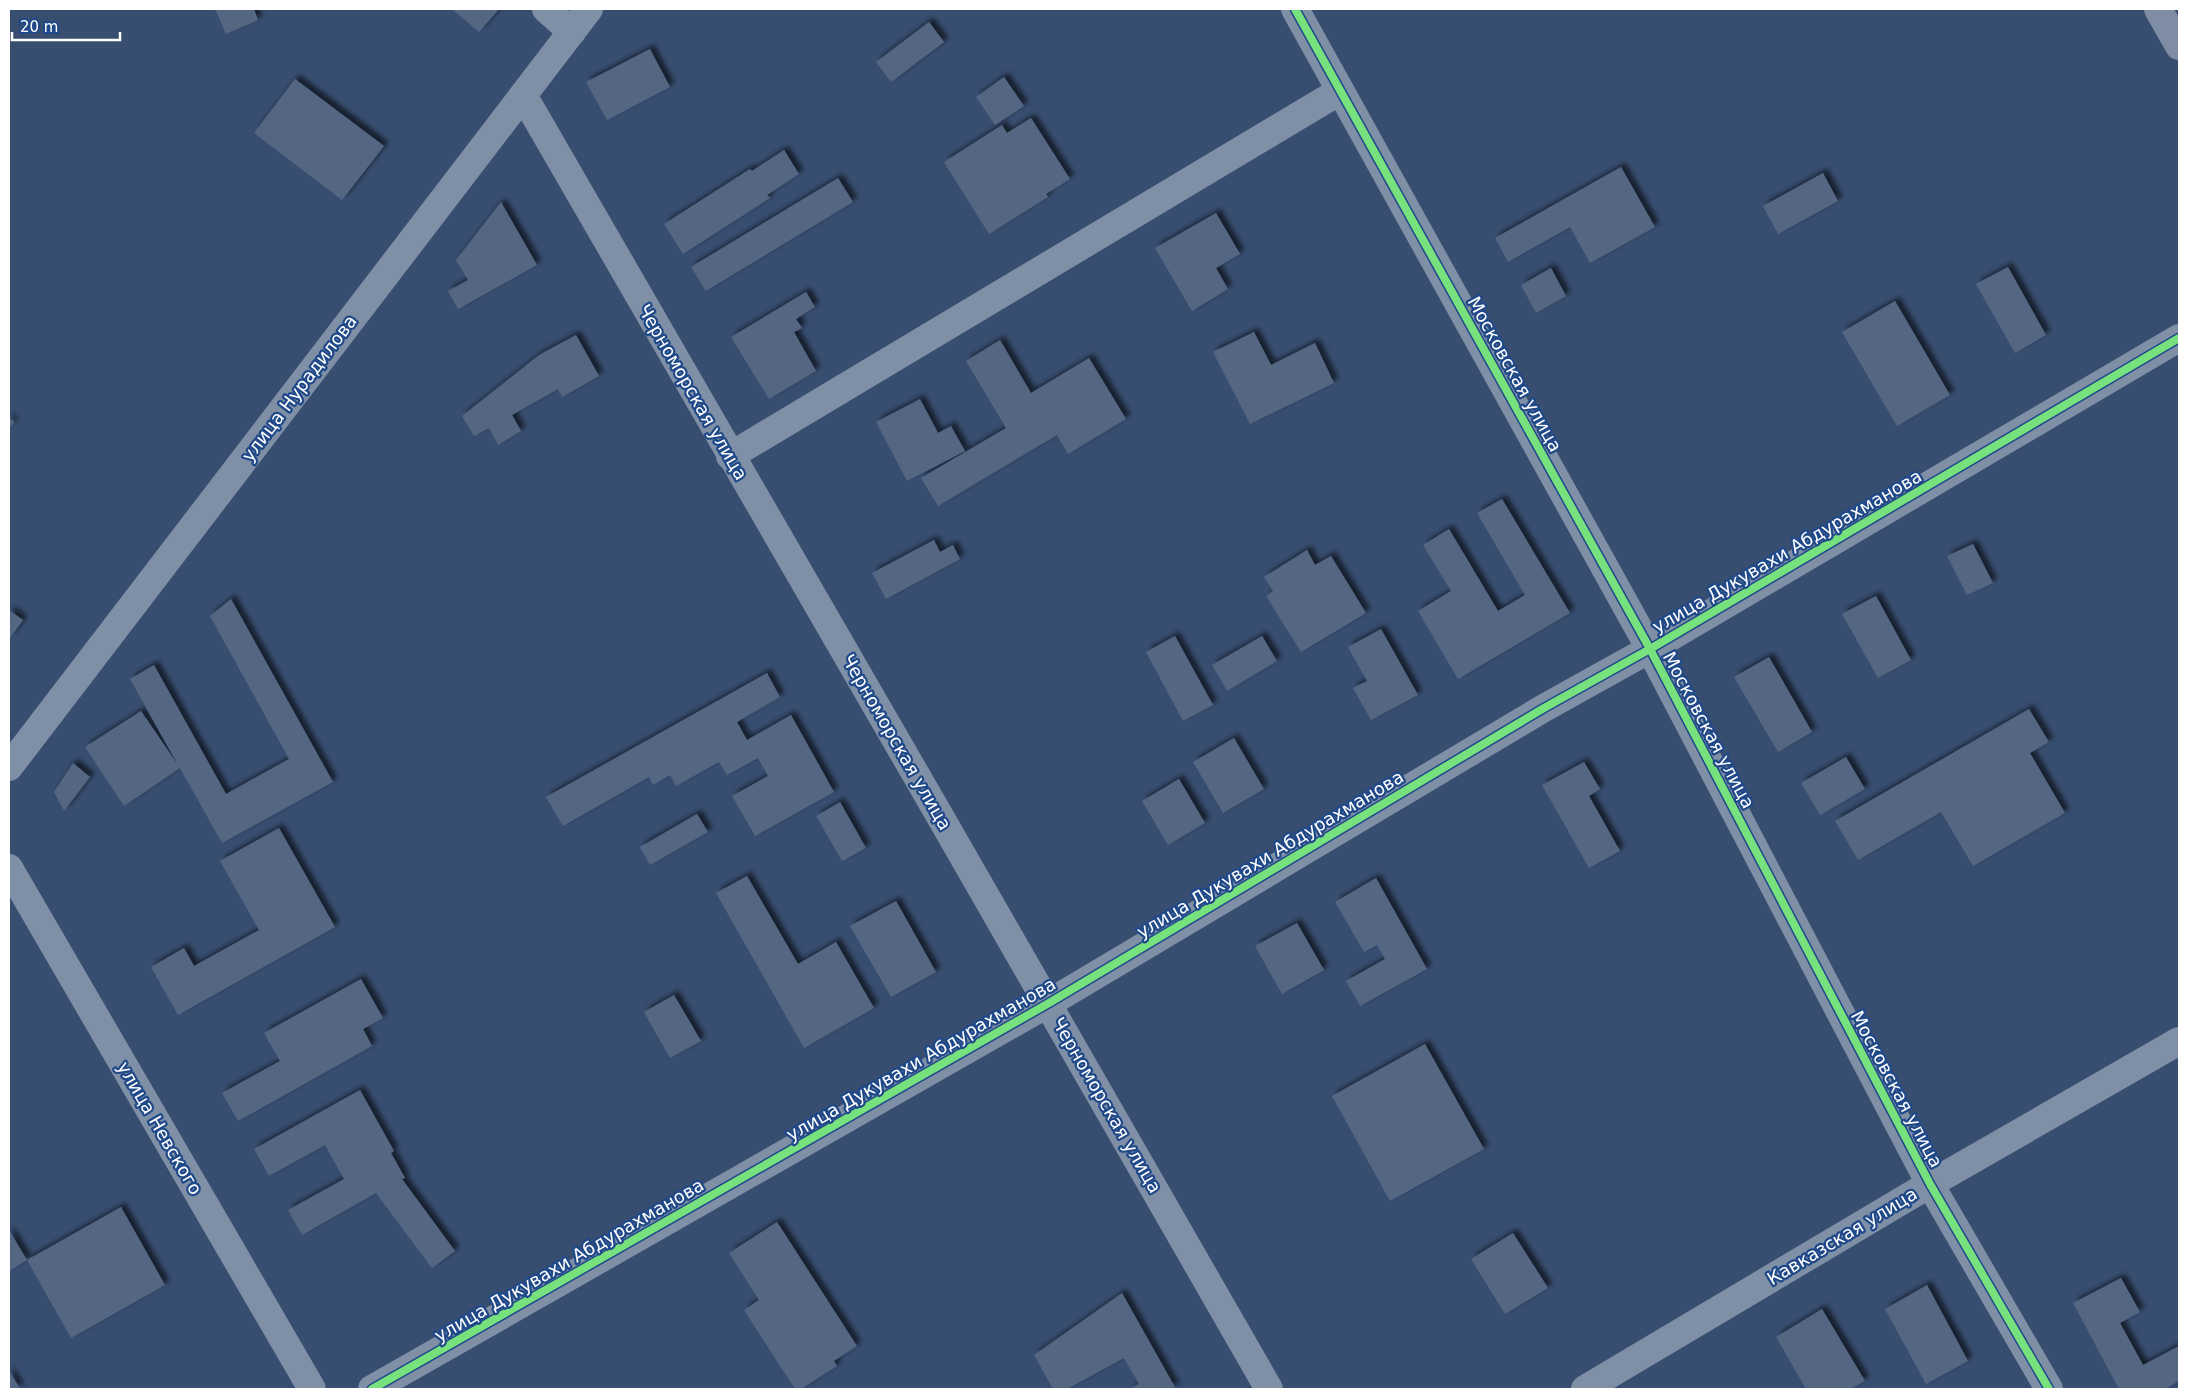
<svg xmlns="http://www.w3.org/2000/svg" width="2188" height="1398" font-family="'DejaVu Sans',sans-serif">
  <defs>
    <filter id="shadow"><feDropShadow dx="4.5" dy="-4.5" stdDeviation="2.5" flood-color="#0009"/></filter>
  </defs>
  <rect width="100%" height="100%" fill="#384e71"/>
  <path fill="#546682" filter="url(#shadow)" d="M215,9h39l4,11 -32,14z
    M452,9h47l-20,23z
    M929,22l15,20 -53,40 -15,-20z
    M650,49l20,38 -63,33 -21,-38z
    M1004,77l20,29 -29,19 -19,-28z
    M295,79l89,67 -42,54 -88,-67z
    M1031,118l39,61 -24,15 2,3 -59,37 -45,-72 58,-37 5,8z
    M784,150l15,24 -32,21 3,3 -87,56 -19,-30 86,-55 2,2z
    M1621,167l34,60 -65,36 -20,-36 -62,35 -13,-24z
    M1823,173l15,28 -60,33 -15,-28z
    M838,178l15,24 -147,89 -15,-24z
    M501,202l36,63 -79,44 -10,-18 20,-11 -12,-20z
    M1216,213l24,41 -24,14 12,21 -36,22 -37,-63z
    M2008,267l38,68 -31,18 -39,-69z
    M1551,268l15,28 -30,17 -15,-28z
    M806,292l9,15 -19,12 6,9 -8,4 22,39 -47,28 -38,-62z
    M1895,301l55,94 -53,31 -55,-94z
    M1254,332l17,33 44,-22 19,40 -84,41 -37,-72z
    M576,335l23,41 -37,21 -4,-8 -46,26 9,16 -23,14 -9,-17 -15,8 -12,-20 77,-61z
    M1000,340l31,53 58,-35 37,61 -58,35 -11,-19 -119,71 -17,-28 85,-50 -40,-67z
    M920,399l18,34 13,-7 14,25 -58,30 -31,-59z
    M9,417l5,5 -5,6z
    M1502,499l68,114 -112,66 -40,-68 33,-20 -28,-46 26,-16 49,82 27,-16 -48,-82z
    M934,540l6,12 13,-7 7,14 -74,40 -14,-26z
    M1973,544l20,39 -26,12 -20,-39z
    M1307,550l8,15 16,-9 35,57 -65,39 -35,-56 7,-5 -9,-14z
    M1876,596l35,64 -33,18 -36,-64z
    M231,599l102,183 -111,61 -42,-75 -56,38 -39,-59 56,-36 37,54 -48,-86 24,-14 72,129 63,-35 -79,-143z
    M9,610l14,10 -14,19z
    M1381,629l37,66 -47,25 -18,-32 14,-7 -19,-34z
    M1175,636l38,69 -30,16 -37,-69z
    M1262,636l15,25 -50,30 -15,-26z
    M1769,657l43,75 -34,20 -44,-75z
    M767,673l13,24 -43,25 10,18 44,-25 43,77 -79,44 -23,-40 36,-20 -10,-18 -31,17 -8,-13 -43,24 -6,-11 -17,10 -4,-8 -86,49 -17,-29z
    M2029,709l20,33 -19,11 35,60 -92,53 -32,-54 -83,48 -23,-39z
    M1234,738l30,51 -41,24 -30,-51z
    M1846,757l19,32 -45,26 -19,-32z
    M1584,762l16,27 -11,7 31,55 -31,17 -47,-83z
    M73,763l17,14 -26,34 -10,-19z
    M1179,779l26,44 -37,22 -26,-44z
    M840,802l26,46 -24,13 -26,-45z
    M697,814l11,18 -58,33 -10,-18z
    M279,828l56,99 -157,88 -27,-48 33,-19 10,18 65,-36 -39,-69z
    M747,876l51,88 38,-22 38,66 -70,40 -88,-155z
    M1376,878l51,91 -67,37 -14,-25 39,-22 -8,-14 -13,7 -29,-50z
    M896,901l40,71 -45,25 -41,-71z
    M1297,923l27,47 -42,24 -27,-48z
    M361,979l22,39 -20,11 9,17 -134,75 -16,-28 58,-32 -16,-28z
    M674,995l27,46 -31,17 -26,-46z
    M1425,1044l59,105 -94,52 -58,-105z
    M360,1090l34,61 -3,2 14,25 -3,1 53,72 -23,17 -56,-75 -74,42 -14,-25 56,-31 -19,-34 -56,31 -15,-27z
    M121,1207l44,78 -94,53 -44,-78z
    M777,1222l80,124 -23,15 3,5 -36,23h-6l-51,-79 15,-10 -30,-47z
    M9,1230l18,30 -18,11z
    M1513,1233l35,55 -43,26 -34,-55z
    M2121,1278l19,34 -20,11 23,42 36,-19v35l-14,8h-46l-46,-86z
    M1927,1285l41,76 -42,23 -41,-75z
    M1122,1293l54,96h-47l10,-5 -15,-26 -57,31h-14l-19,-34z
    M1822,1309l43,72 -15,8h-44l-30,-52z
    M9,1370l11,19h-11z"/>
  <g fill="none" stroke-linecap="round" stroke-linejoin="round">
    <path stroke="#7f8fa6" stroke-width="28" d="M546,9l26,23
      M1295,9l355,640 280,535 119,205
      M523,95c248,432 500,861 746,1294
      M730,456l610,-365
      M9,767l580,-758
      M9,868l303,521
      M372,1389l677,-386 495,-295 106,-59 529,-311
      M1585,1389l345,-205 249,-143"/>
    <path stroke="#7e8da4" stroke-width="28" d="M2158,9l21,37"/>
    <g stroke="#204989" stroke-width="11">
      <path id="cycleway" d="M1295,9l355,640 280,535 119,205
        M372,1389l677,-386 495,-295 106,-59 529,-311"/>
    </g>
    <use href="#cycleway" stroke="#77e17e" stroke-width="8"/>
  </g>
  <g text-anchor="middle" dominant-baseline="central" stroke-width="4.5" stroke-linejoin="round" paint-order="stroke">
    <g font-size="18" fill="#fff" stroke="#204989">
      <text transform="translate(1515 374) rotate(61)">Московская улица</text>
      <text transform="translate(299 388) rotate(-53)">улица Нурадилова</text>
      <text transform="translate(693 392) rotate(60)">Черноморская улица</text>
      <text transform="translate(1787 551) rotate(-30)">улица Дукувахи Абдурахманова</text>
      <text transform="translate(1709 730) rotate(62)">Московская улица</text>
      <text transform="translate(897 742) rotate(60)">Черноморская улица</text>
      <text transform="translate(1270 854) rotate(-31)">улица Дукувахи Абдурахманова</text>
      <text transform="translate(921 1059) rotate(-30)">улица Дукувахи Абдурахманова</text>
      <text transform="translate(1897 1089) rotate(62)">Московская улица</text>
      <text transform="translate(1107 1105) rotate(60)">Черноморская улица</text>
      <text transform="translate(160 1128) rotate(60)">улица Невского</text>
      <text transform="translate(1842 1236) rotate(-31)">Кавказская улица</text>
      <text transform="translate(569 1260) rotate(-30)">улица Дукувахи Абдурахманова</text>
    </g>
  </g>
  <rect width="2188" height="1398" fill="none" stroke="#ffffff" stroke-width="20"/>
  <path d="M12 32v8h108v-8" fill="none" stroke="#ffffff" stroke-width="2.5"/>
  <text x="20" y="32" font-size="15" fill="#ffffff" stroke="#204989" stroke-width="4" paint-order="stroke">20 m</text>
</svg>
